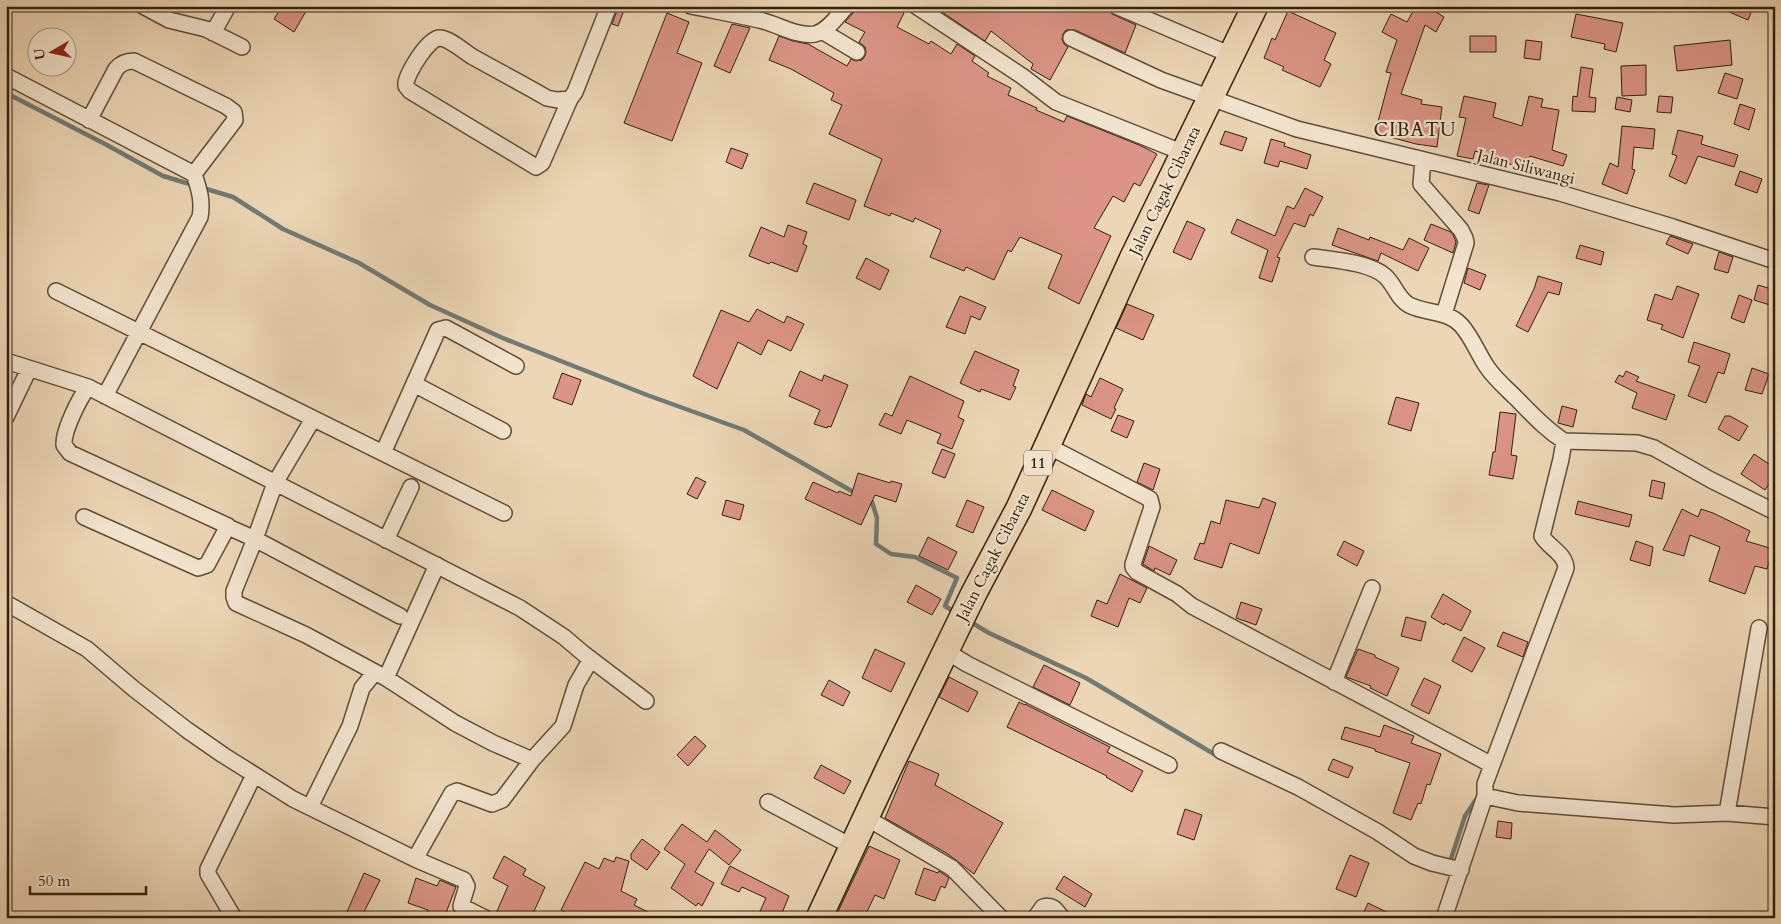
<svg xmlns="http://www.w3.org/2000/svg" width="1781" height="924" font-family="Cardo,serif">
  <rect width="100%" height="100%" fill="#ecd6b5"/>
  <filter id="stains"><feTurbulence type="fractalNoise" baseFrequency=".004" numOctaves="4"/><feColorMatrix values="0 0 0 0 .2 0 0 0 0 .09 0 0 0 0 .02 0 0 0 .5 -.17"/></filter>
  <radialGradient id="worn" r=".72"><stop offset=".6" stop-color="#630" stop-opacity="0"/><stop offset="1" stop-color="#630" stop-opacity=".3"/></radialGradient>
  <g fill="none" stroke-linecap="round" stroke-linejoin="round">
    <path stroke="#727a73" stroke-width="4.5" d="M6,93l99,51 58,32 30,9
      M203,188l30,9 50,32 76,34 71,42 75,34 142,56 97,35 113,64
      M868,500l4,2 5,16 -1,26 15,10 24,3 42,21 -12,28 11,7
      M969,621l20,12 97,45 133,79
      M1449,865l16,-49 14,-21"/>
  </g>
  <path fill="#db9487" stroke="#32210c" d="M282,6h27l-15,26 -20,-13z
    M856,6h35l13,7 -7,14 32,17 2,-3 20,13 6,-10 18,12 -3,5 17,12 -2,3 24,12 -3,7 29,13 -1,2 28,12 3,-6 72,29 18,9 -17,32 -6,-3 -10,19 -11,-6 -19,32 17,8 -32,68 -31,-16 14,-33 -42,-18 -9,15 -3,-2 -14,30 -28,-13 -2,4 -34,-14 11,-27 -26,-12 -2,4 -22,-9 -1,3 -26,-10 18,-47 -53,-25 13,-29 -11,-5 3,-7 -43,-24 -22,-9 10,-24 14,5 15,3 39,22 4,-7 5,2 6,-1 3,-4 1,-4 -1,-5 -6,-5 6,-10 -20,-10 9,-10z
    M933,6h173l6,8 24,11 -11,28 -50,-23h-9l-3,4 -1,5 2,5 4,3 -18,33 -19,-11 2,-5 -42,-33 -6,10z
    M1416,6h23l-3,6 8,5 -8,15 -11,-7 -24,69 21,6 -1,4 21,3 -5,40 -21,-3 -41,-11 16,-60 -5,-1 11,-32 -15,-8 9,-18 16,8z
    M1715,6h39l-6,14z
    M618,8l6,2 -6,16 -6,-2z
    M1288,11l48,22 -12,27 7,4 -11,23 -38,-17 2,-3 -20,-9 8,-20 3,2z
    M667,13l22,9 -12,31 25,10 -30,78 -48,-18z
    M1576,14l47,9 -7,29 -12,-3 1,-5 -34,-7z
    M732,24l18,4 -20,45 -16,-7z
    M1470,36h26v16h-26z
    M1526,40l16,2 -2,18 -16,-2z
    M1730,40l2,25 -55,6 -3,-25z
    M1646,65v30l-24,1 -1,-30z
    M1581,67l12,2 -4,28 7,1 -1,14 -23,-1 1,-15 4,1z
    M1725,73l18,6 -6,20 -19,-6z
    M1464,96l32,7 -3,14 29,9 7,-30 14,3 -2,8 18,3 -7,40 15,5 -4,11 -33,-10 -4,14 -51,-19 -2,8 -16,-3 9,-38 -7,-1z
    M1659,96l14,1 -2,16 -14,-1z
    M1617,97l15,3 -2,12 -15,-3z
    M1740,104l15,5 -6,21 -15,-6z
    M1622,126l33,3 -2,20 -19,-2 -2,22 3,1 -8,24 -25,-10 8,-21 8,4z
    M1678,130l25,6 -2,8 37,11 -4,12 -36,-11 -12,28 -17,-8 8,-20 -5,-2z
    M1225,131l22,7 -5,13 -22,-7z
    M1271,139l14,4 -1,3 27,9 -4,14 -27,-8 -2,6 -14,-4z
    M731,148l17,6 -6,15 -16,-7z
    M1740,171l22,8 -5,14 -22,-8z
    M814,183l42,17 -7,20 -43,-17z
    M1477,183l12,2 -10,29 -11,-4z
    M1305,188l18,9 -10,19 -3,-2 -5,13 -11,-4 -17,34 3,1 -8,24 -13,-4 9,-28 -37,-17 6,-14 38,17 12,-30 7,3z
    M1187,221l18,8 -14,31 -18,-8z
    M1431,224l20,8 2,3 3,7 -3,11 -29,-13z
    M788,225l19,7 -4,12 4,2 -10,26 -26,-10 -2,2 -20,-8 12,-29 23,10z
    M1338,228l31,12 1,-3 33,13 6,-12 20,10 -11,23 -37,-18 -3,8 -46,-16z
    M1670,236l23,8 -5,10 -22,-10z
    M1580,245l24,7 -3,13 -25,-7z
    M1719,252l14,5 -5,16 -14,-4z
    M866,258l23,12 -9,20 -24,-12z
    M1468,268l18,7 -6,15 -16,-7z
    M1538,276l24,7 -3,12 -11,-3 -20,40 -12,-6 18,-37z
    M1758,285l17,5 -2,16 -19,-6z
    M1677,286l22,8 -16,44 -22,-9 2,-4 -16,-5 8,-26 17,6z
    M1739,295l13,5 -8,23 -13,-5z
    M960,296l26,11 -6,13 -9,-4 -6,18 -19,-7z
    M1127,304l27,11 -11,25 -27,-12z
    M757,309l27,14 3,-7 17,8 -13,27 -23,-11 -7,15 -23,-13 -21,47 -24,-13 28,-66 28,12z
    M1694,342l36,12 -6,20 -6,-2 -12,31 -18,-7 12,-30 -12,-4z
    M975,351l44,19 -6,16 3,1 -6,13 -29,-11 -1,3 -20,-9z
    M1752,368l17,6 -7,20 -17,-4z
    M800,371l22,10 2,-6 24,10 -17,42 -3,-1 -1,2 -13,-4 6,-14 -31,-14z
    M1626,371l13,6 -3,4 39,14 -9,25 -34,-12 5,-15 -22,-11 4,-7 4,2z
    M562,373l19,7 -9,25 -19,-7z
    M910,376l54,25 -6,16 6,3 -12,29 -15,-6 4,-9 -34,-14 -6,14 -22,-9 6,-12 7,3z
    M1100,378l23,11 -9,19 2,1 -5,10 -29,-14 4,-11 5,3z
    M1396,397l23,6 -8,28 -23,-7z
    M1562,406l15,4 -4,17 -15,-4z
    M1500,412l16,2 -5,41 6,1 -4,23 -24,-4 4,-23h2z
    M1118,415l16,6 -7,17 -16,-7z
    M1725,416h5l18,10 -9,15 -21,-12z
    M942,449l13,5 -10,24 -13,-5z
    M1754,454l21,14v7l-10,15 -24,-16z
    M1144,463l16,6 -7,21 -16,-8z
    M858,473l32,10 1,-2 11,3 -6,18 -21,-7 -14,30 -56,-26 8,-17 25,11 1,-2 12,5z
    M696,477l10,5 -9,17 -10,-5z
    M1652,480l13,3 -3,16 -13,-3z
    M1052,490l42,21 -9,20 -43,-21z
    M1263,498l13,5 -17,51 -29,-11 -8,25 -28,-9 6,-16 4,1 7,-23 9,3 6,-24 33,8z
    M726,500l18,5 -4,15 -18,-5z
    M967,500l17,7 -11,26 -17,-7z
    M1578,501l54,14 -3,12 -54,-13z
    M1682,509l16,8 3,-8 12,4 37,18 -4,10 27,8 -6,20 -12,-3 -10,28 -36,-13 11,-34 -30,-12 -6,21 -21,-6z
    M928,537l29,15 -9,18 -29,-14z
    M1344,541l20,10 -7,15 -20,-11z
    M1636,541l17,6 -3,19 -20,-6z
    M1149,546l28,14 -7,15 -15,-7 -1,3 -11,-7z
    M1120,574l27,14 -7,15 -11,-5 -11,29 -27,-11 6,-16 10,4z
    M916,585l25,14 -9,16 -25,-13z
    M1443,594l28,17 -10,20 -16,-8 -1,2 -13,-8z
    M1241,602l21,7 -6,16 -20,-7z
    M1406,617l20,5 -5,19 -20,-5z
    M1503,632l25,10 -5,15 -26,-11z
    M1464,637l21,11 -13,24 -20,-11z
    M875,649l30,14 -14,29 -29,-14z
    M1358,649l17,6v2l24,11 -12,28 -17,-8 1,-2 -25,-9z
    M1044,665l36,18 -10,22 -37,-18z
    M949,677l29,15 -10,20 -29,-15z
    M1424,678l17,8 -12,28 -18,-9z
    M829,680l21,12 -7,14 -22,-11z
    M1019,702l6,3v-1l85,43 -3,5 36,19 -11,21 -26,-15 1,-1 -100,-49z
    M1384,725l30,11 -3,7 30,11 -11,31 -3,-1 -6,20 -3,-1 -7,17 -18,-7 17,-50 -35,-12v-2l-34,-10 4,-12 35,10z
    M695,736l11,10 -18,20 -11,-11z
    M1333,759l20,8 -5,11 -20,-8z
    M909,761l30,13 -4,11 68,38 -29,51 -26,-20 -63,-36z
    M821,765l30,16 -7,13 -30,-16z
    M1185,809l17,6 -8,25 -17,-6z
    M1498,821l14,2 -1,16 -15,-2z
    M682,824l25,18 8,-12 26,20 -12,15 -20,-16 -14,23 19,11 -12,23 -4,-3 -2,3 -25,-18 14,-24 -21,-15z
    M642,839l18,13 -13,18 -16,-11v-5z
    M869,846l31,14 -16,39 -9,-4 -11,23h-29z
    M1350,855l19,8 -13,34 -20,-8z
    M504,856l22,13 -3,6 22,12 -14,31h-37l14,-32 -15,-8z
    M616,857l13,4 -8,30 16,8 -3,6 26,13h-84l-15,-8 24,-48 14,7 5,-11 10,4z
    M730,866l59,30 -9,22h-23l9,-20 -24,-11 -3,5 -18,-8z
    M924,868l14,5 1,-2 10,7 -4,10 -4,-2 -6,15 -20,-7z
    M364,873l16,7 -19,38h-7l-8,-4z
    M1064,876l28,18 -7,13 -29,-18z
    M416,878l21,8 3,-6 16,7 -12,31h-18l2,-8 -20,-7z
    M1368,903l31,15h-38z"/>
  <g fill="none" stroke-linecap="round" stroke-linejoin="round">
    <g stroke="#604e36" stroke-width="18">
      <path id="minor" d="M143,6l26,14 37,9 36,18
        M691,6c24,5 48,9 72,15 16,4 35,16 52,13 13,-3 23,-19 32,-28
        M916,6l106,70 34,26 128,51
        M1116,6l115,49
        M822,31l35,21
        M213,33l15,-27
        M1071,38l90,42 136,49 263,64 113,34 102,34
        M6,76l188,98c5,15 9,27 6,43l-95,179
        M570,99l-13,1 -10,-2c-24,-14 -49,-27 -74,-41 -9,-5 -22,-18 -33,-19 -12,0 -31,33 -34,44v4l4,5 126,76 6,-4 28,-64 5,-7 34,-86
        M89,120l27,-51c5,-6 10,-8 18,-8l92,45 8,6 1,8 -41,54
        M1423,160l-2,24 40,46 4,8 1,5 -22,71
        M1313,257c20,3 56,5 72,19 10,9 12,22 24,29 18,9 38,5 52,20 11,12 17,29 26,42 8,12 19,21 29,31 15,15 29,31 48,43l-3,18 -19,77c7,12 23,17 24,32l-74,197
        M56,291l448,222
        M6,361l82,26
        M414,384l89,47
        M6,417l23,-48
        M313,419l-38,64 -20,56 145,77
        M1564,441l73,2 17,5 57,32 64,32
        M1046,445l104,54 2,8 -19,57v3l4,5 40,22 15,12 300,159 -7,19v12l33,7 156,12 53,-2 48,4
        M383,453l55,-123 8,-2 70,38
        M84,517l114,51 9,-3 21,-39 -158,-73 -6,-8c-1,-14 15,-46 24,-58l432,221 44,29 20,17 62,47
        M228,527l27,12 -21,52v6l2,6 70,32 80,43 69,45 38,20 39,17
        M386,540l25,-53
        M6,603l81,46 47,40 53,41 36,25 70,44 122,60 49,21 3,6 -6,20 24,12
        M946,651l21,13 202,101
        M386,678l51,-113
        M1334,682l38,-94
        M1221,751l77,36 80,45 36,24 18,7 29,7
        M768,802l83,44
        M310,807l40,-81 12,-38 13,-16
        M1727,813l32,-185
        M865,817l87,51 49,50
        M415,859l37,-66 5,-2 35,13 10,-4 30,-40 31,-34 13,-41 15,-26
        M234,918l-26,-44v-5l46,-94
        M1035,918l8,-11c10,-3 13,3 19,11
        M1444,918l41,-122"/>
    </g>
    <g stroke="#32210c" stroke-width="28">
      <path id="trunk" d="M819,918l70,-150 85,-175 45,-85 114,-251 122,-251"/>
    </g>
    <use href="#minor" stroke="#f3e4cf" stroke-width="15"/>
    <use href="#trunk" stroke="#ecd6b5" stroke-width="25"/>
  </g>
  <g text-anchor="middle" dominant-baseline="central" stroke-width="4.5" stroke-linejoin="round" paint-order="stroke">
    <rect fill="#f3e4cf" stroke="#6c5c46" stroke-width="1" x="1024" y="450.5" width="28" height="25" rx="4"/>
    <g font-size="15" font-weight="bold" fill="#32210c">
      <text x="1038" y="463">11</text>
    </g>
    <g font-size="16" fill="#32210c" stroke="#f3e4cf">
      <text transform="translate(1526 167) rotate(14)">Jalan Siliwangi</text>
      <text transform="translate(1165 191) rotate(-64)">Jalan Cagak Cibarata</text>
      <text transform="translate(993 557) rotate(-63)">Jalan Cagak Cibarata</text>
    </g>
    <g font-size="19" letter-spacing="1" fill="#32210c" stroke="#f3e4cf">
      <text x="1415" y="130">CIBATU</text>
    </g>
  </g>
  <rect width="1781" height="924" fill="none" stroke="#ecd6b5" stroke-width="25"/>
  <rect x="8" y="8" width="1766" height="909" fill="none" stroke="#32210c" stroke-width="2.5"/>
  <rect x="12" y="12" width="1756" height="899" fill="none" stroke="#32210c"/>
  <g transform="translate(52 52) rotate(261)"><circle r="24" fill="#f3e4cf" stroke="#a69681"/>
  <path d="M0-4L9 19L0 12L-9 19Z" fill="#8f2418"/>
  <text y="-8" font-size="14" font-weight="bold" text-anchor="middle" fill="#32210c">U</text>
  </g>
  <path d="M30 886v8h116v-8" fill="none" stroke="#32210c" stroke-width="2.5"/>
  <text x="38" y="886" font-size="15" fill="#32210c" stroke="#f3e4cf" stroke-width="4" paint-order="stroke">50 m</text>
  <rect width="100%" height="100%" filter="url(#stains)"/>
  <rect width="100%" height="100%" fill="url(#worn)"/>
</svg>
